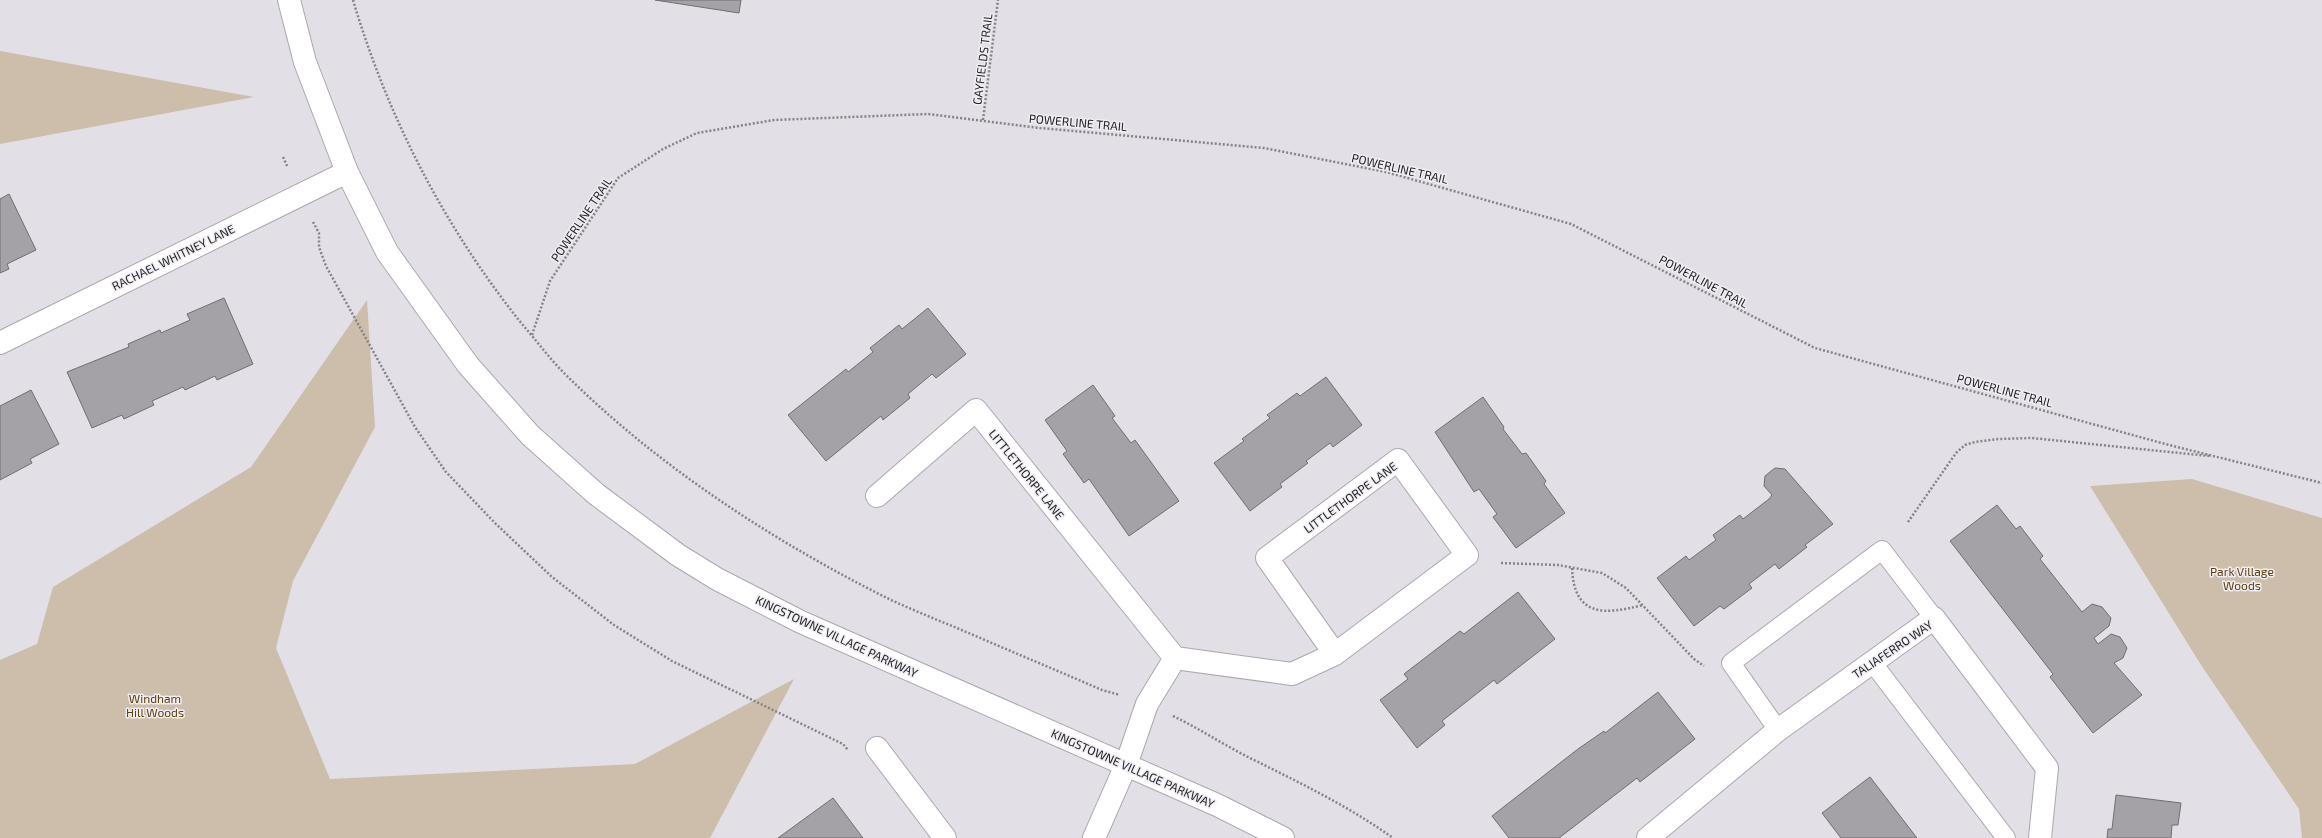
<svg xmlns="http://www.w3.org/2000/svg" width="2322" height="838" font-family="'Exo 2',sans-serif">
  <rect width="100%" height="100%" fill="#e3dfe6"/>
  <path fill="#ccbeab" d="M0,51l254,46 -254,47z
    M367,300l8,127 -82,154 -17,67 54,131 305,-15 159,-85 -84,159h-710v-178l37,-16 16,-57 198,-120z
    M2192,479l130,39v320h-20l-3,-29 -98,-144 -111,-179z"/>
  <path fill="#a4a1a7" stroke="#706d73" d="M655,0h86l-2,13z
    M9,194l27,56 -29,14 2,5 -9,4v-74z
    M224,298l29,66 -36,16 -2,-4 -30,14 -2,-3 -31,14 2,4 -30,14 -2,-4 -30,13 -25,-56 62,-25 -1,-3 32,-14 1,3 29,-13 -3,-6z
    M928,308l38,46 -30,24 -4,-4 -24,20 2,4 -27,22 -2,-4 -55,45 -38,-46 58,-46 2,3 25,-20 -3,-4 29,-23 3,4z
    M1326,377l36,48 -29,22 -3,-4 -24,18 2,2 -28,21 2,3 -32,24 -36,-48 30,-22 -2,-2 28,-21 -3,-3 30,-22 3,3z
    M1093,385l22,31 -3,2 19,25 4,-3 44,61 -50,35 -40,-57 -5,4 -21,-29 4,-3 -22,-31z
    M31,390l28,54 -29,15 2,4 -32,17v-74z
    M1483,397l21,30 -1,2 19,25 4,-1 20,28 -2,3 21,29 -49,35 -23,-31 4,-3 -18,-25 -5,3 -39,-60z
    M1775,468l10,1 48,55 -28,21 2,2 -28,22 -4,-5 -26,20 3,4 -28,21 -4,-3 -26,20 -37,-48 29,-22 3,4 27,-20 -3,-5 27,-20 3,4 26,-20 3,-4 -8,-9 1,-10z
    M1997,505l19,24 4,-3 23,30 -3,3 42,53 10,-8 10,3 9,11 -2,8 -15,12 4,6 13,-10 9,3 7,11 -4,10 -9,5 28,32 -49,38 -43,-56 3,-3 -103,-133z
    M1518,592l37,47 -58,45 -3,-4 -52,41 3,4 -28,23 -37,-48 28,-21 -4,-5 56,-43 4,3z
    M1658,692l37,47 -55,43 -3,-4 -78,60h-50l-17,-22 86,-67 26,-18 1,2z
    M1870,777l47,61h-76l-19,-25z
    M2116,795l65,8 -3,22h-6l-1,13h-64l1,-9h4z
    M833,798l30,40h-85z"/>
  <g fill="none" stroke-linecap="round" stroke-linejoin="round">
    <g stroke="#aba7ae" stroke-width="20">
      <path id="service" d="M1872,662l134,176
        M1778,730l-47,-67 151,-113 52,68"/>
    </g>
    <g stroke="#aba7ae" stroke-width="24">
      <path id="minor" d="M0,343l347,-171
        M877,496l99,-86 199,248 -28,46 -21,61 -32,73
        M1175,658l117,16 43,-20 132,-99 -69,-95 -131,98 68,96
        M877,748l68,90
        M1648,838l130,-108 156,-112 113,150 -7,70"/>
    </g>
    <g stroke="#aba7ae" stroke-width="24">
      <path id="tertiary" d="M289,0l16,62 42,110 40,80 81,113 62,70 66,59 82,61 39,24 84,43 416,183 66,33"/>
    </g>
    <path stroke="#858387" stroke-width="2.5" stroke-dasharray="2 2" stroke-linecap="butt" d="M353,0c35,118 92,228 169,324 14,16 27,34 42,49 92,92 210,169 327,227 24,11 49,21 73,31 46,20 92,39 138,59l18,5
      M983,120l15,-120
      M283,157l5,11
      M313,222l6,11v14l7,19 89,161 31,45 49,51 57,54 62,48 58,36 171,83 5,6
      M532,335l18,-54 68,-103 45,-29 34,-16 77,-13 154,-6 112,14 224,20 122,24 185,52 244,124 354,97 153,38
      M1908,522l48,-69 9,-8 10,-3 23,-3 34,-1 177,18
      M1501,563l57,2 44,8 24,15 68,71 10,7
      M1572,568c2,49 32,47 71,37
      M1173,716c25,12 48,27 73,40 50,25 101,49 147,82"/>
    <use href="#service" stroke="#fff" stroke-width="18"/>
    <use href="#minor" stroke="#fff" stroke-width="22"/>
    <use href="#tertiary" stroke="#fff" stroke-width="22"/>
  </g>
  <g text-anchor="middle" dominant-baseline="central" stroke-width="3" stroke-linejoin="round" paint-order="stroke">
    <g font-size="12" fill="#222123" stroke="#f0edf4">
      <text transform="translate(982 59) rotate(-83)">GAYFIELDS TRAIL</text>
      <text transform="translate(1078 122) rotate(5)">POWERLINE TRAIL</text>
      <text transform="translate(1400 168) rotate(13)">POWERLINE TRAIL</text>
      <text transform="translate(581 219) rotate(-56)">POWERLINE TRAIL</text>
      <text transform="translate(173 257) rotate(-26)">RACHAEL WHITNEY LANE</text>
      <text transform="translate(1704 281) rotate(28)">POWERLINE TRAIL</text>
      <text transform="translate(2005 390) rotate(15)">POWERLINE TRAIL</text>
      <text transform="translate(1027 474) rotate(51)">LITTLETHORPE LANE</text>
      <text transform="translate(1350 497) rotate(-36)">LITTLETHORPE LANE</text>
      <text transform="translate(837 636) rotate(25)">KINGSTOWNE VILLAGE PARKWAY</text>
      <text transform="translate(1892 649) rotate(-34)">TALIAFERRO WAY</text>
      <text transform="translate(1133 768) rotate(24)">KINGSTOWNE VILLAGE PARKWAY</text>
    </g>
    <g font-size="12" fill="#5d3e06" stroke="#f0edf4">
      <text x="2242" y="571">Park Village<tspan x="2242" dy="14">Woods</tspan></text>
      <text x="155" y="698">Windham<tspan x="155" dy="14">Hill Woods</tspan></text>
    </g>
  </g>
</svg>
